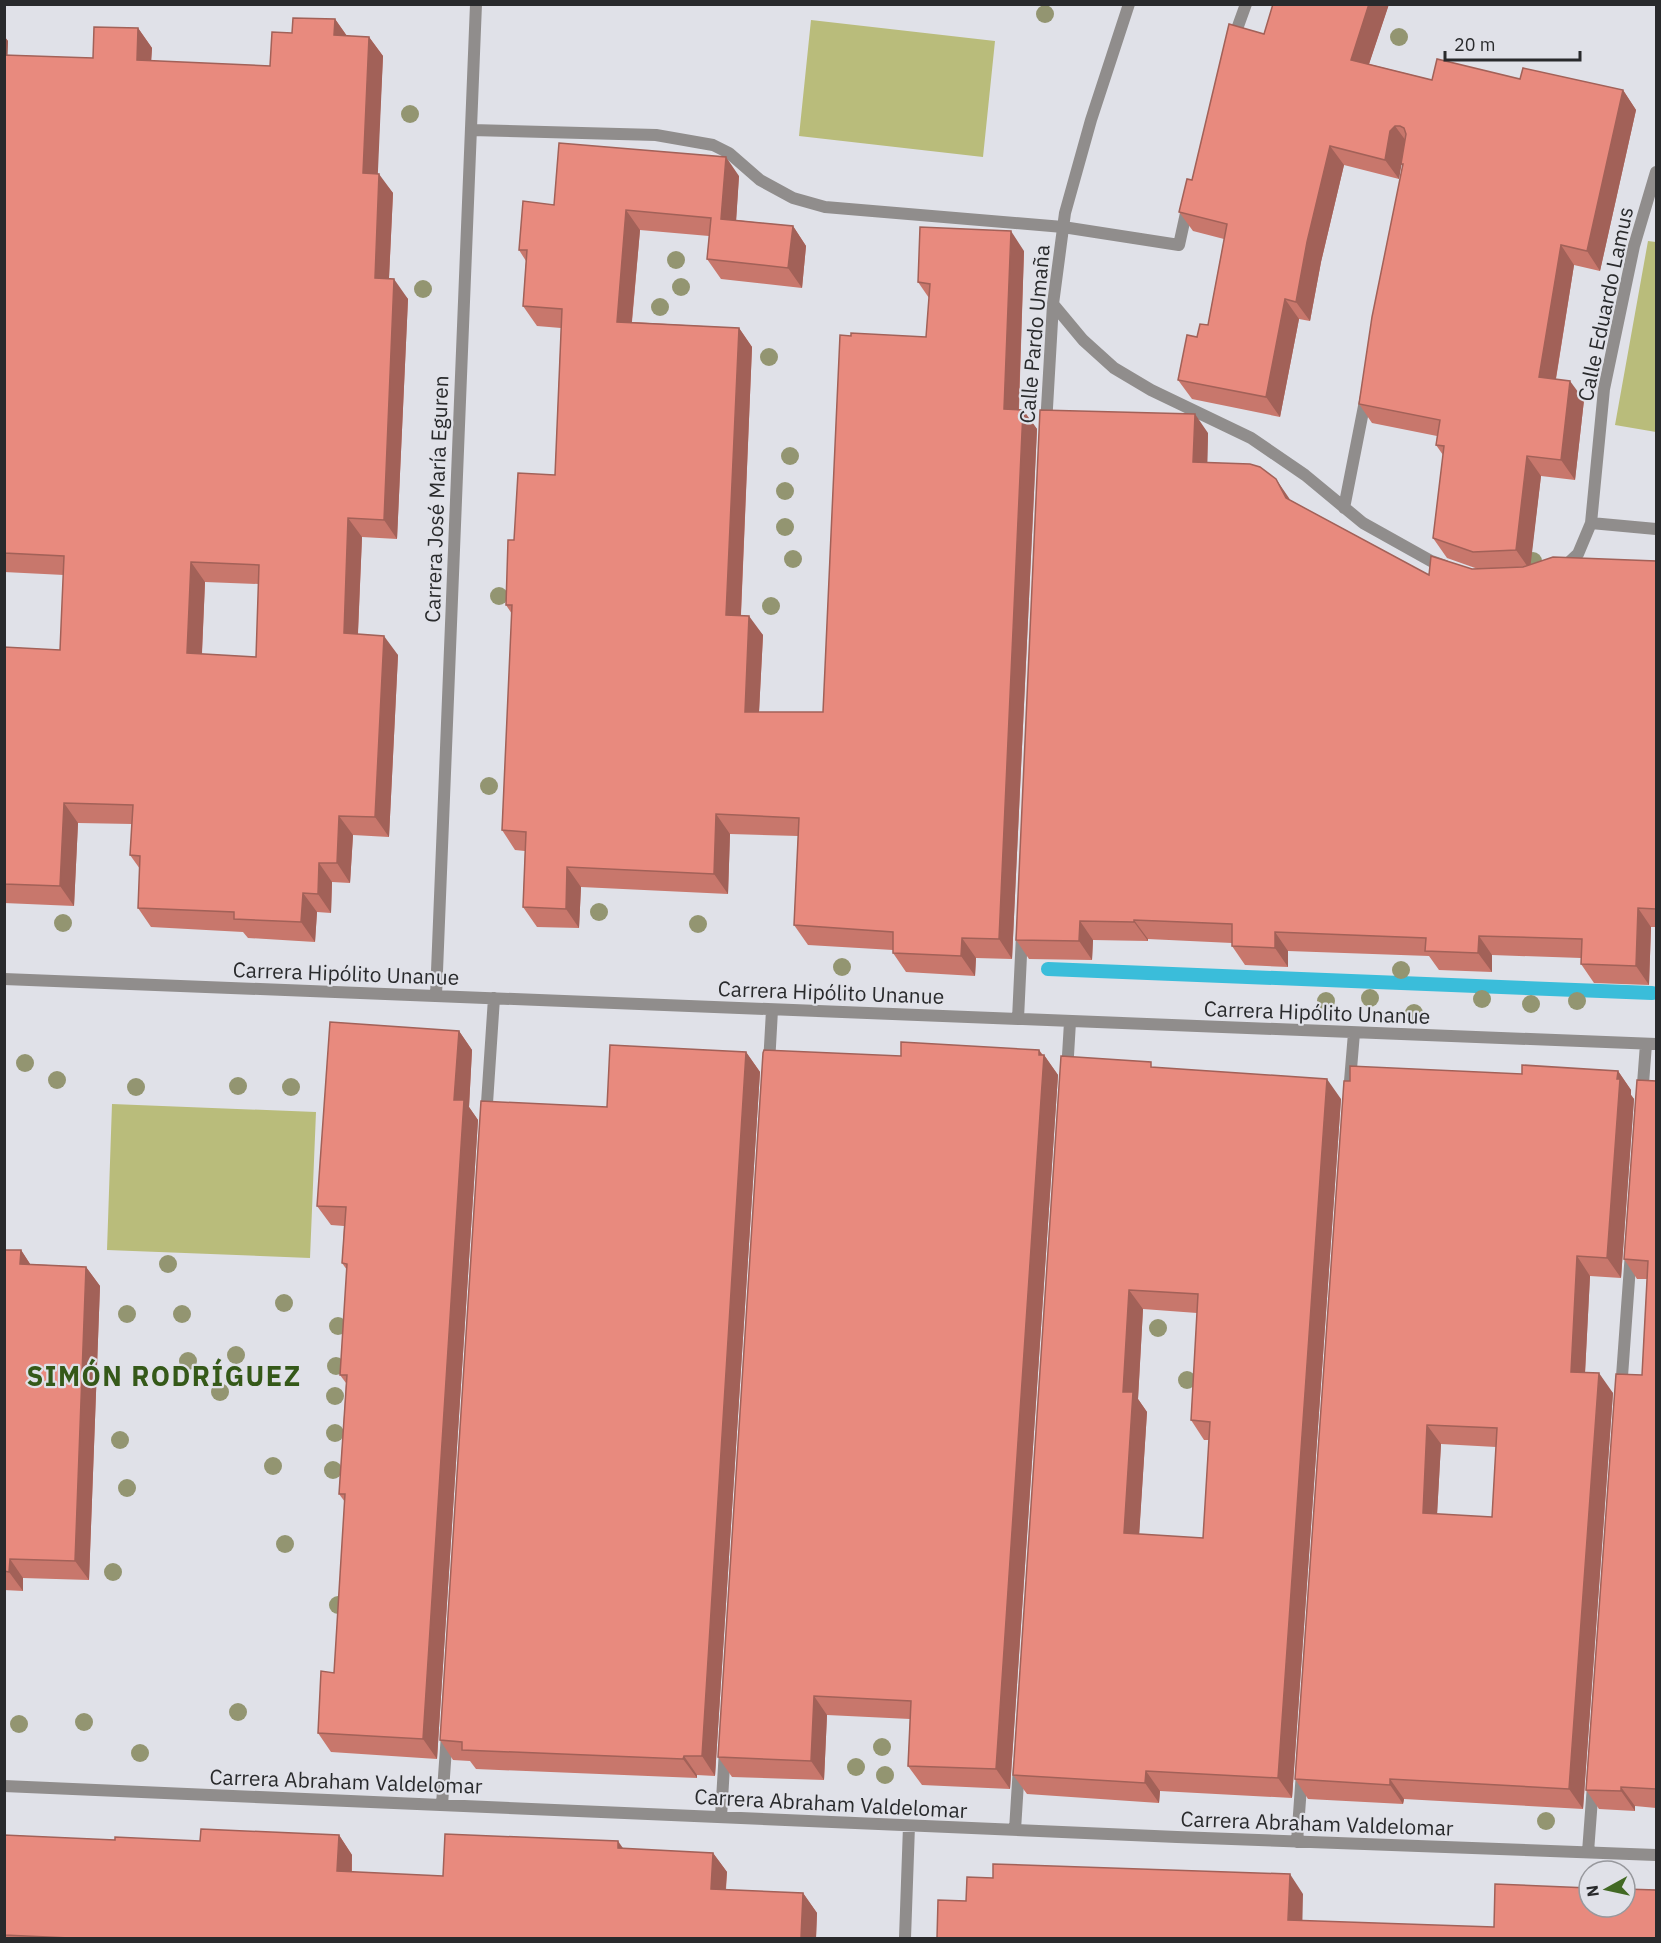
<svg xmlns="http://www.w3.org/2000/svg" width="1661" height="1943" font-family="'IBM Plex Sans',sans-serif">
  <rect width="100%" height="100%" fill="#e0e1e8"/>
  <path fill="#b9bc7b" d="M811,20l184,21 -12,116 -184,-21z
    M1648,241l8,1v190l-41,-7z
    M112,1104l204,8 -6,146 -203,-8z"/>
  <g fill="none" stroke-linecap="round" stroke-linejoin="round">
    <path stroke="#3abdda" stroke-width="14" d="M1048,969l604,24"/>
    <path stroke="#908d8c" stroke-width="12" d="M1233,40l13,-36
      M471,130l185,5 57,10 16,8 31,27 33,18 32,9 238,20 116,18 9,-41
      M1053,304l30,36 31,28 37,22 100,48 54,37 58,48 68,38 14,5
      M1046,425l7,-121 12,-91 26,-93 38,-116
      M1344,508l22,-112
      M1591,523l65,6
      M1563,568l15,-14 13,-31 13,-134 30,-143 22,-74
      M4,979l1652,65
      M436,996l40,-992
      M1018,1019l4,-85
      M769,1064l3,-54
      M1067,1072l3,-50
      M1350,1081l4,-48
      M1642,1097l4,-53
      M486,1118l8,-120
      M1621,1390l10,-138
      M4,1786l1173,51 479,18
      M442,1805l5,-71
      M721,1817l4,-68
      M1015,1830l4,-64
      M1297,1842l5,-70
      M1588,1852l5,-67
      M905,1938l4,-112"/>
  </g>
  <g fill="#939571">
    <circle cx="1045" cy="14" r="9"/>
    <circle cx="1399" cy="37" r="9"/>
    <circle cx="410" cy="114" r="9"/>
    <circle cx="676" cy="260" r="9"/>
    <circle cx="681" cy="287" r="9"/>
    <circle cx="423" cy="289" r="9"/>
    <circle cx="660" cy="307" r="9"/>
    <circle cx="769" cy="357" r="9"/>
    <circle cx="790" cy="456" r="9"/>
    <circle cx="785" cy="491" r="9"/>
    <circle cx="785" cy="527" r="9"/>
    <circle cx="793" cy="559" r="9"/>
    <circle cx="1533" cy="561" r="9"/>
    <circle cx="499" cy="596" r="9"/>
    <circle cx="771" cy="606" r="9"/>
    <circle cx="489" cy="786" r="9"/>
    <circle cx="599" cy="912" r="9"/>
    <circle cx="63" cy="923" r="9"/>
    <circle cx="698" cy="924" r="9"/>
    <circle cx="842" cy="967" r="9"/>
    <circle cx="1401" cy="970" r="9"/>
    <circle cx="1370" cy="998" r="9"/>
    <circle cx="1482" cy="999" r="9"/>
    <circle cx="1326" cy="1001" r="9"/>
    <circle cx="1577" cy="1001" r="9"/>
    <circle cx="1531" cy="1004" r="9"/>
    <circle cx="1414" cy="1013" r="9"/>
    <circle cx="25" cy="1063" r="9"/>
    <circle cx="57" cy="1080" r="9"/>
    <circle cx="238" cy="1086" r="9"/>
    <circle cx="136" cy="1087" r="9"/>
    <circle cx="291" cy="1087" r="9"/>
    <circle cx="168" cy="1264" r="9"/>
    <circle cx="284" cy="1303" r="9"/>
    <circle cx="127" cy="1314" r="9"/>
    <circle cx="182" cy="1314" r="9"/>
    <circle cx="338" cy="1326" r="9"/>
    <circle cx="1158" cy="1328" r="9"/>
    <circle cx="236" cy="1355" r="9"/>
    <circle cx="188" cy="1361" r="9"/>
    <circle cx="336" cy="1366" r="9"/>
    <circle cx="1187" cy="1380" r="9"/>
    <circle cx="220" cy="1392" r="9"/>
    <circle cx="335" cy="1396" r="9"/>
    <circle cx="335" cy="1433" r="9"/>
    <circle cx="120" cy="1440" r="9"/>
    <circle cx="273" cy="1466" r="9"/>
    <circle cx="333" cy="1470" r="9"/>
    <circle cx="127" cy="1488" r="9"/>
    <circle cx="285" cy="1544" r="9"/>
    <circle cx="113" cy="1572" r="9"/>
    <circle cx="338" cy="1605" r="9"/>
    <circle cx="238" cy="1712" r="9"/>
    <circle cx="84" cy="1722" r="9"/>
    <circle cx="19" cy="1724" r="9"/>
    <circle cx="882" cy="1747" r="9"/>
    <circle cx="140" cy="1753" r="9"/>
    <circle cx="856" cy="1767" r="9"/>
    <circle cx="885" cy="1775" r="9"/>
    <circle cx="1546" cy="1821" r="9"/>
  </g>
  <path fill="#c8776c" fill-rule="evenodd" d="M1273,4h116l-20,60 63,16 88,-1 103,11 13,20 -36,161 -26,-6 -18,114 28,21 -9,80 -34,-4 -11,89 126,-4v366h-5l-2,58 -55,-2 -13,-19v-6l-89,-3v17l-53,-2 -10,-14 -141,-5v16l-43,-2 -13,-19v-3l-84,-4v2l-55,-1 -1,20 -63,-1 -13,-19 192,-507 -1,29 83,38 139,75 49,-6 -31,-11 -14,-20 10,-83 -7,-10 1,-9 -65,-13 -13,-19 44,-238 -2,-2 -2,15 -55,-14 -23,97 -11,59 -11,-2 -19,98 -88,-18 -14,-19 19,-43 11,-12 16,-86 -31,-8 -14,-19 13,-32 72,-146z
    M335,19l12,17 22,1 14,19 -6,118 16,19 -4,86 19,20 -11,240 -35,-2 -4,97 40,21 -9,182 -36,-2 -3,48 -18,-1 -1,31 -14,-1 -2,30 -67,-4 -5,-6 -92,-5 -13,-19 2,-39 -10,-14 2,-31 -54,-1 -4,83 -70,-3v-256l56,3 4,-75 -60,-3v-536l4,5 -1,14 86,3 45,-30 14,20 -1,13 119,5 22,-33zM205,582l54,2 -3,73 -54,-3z
    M739,176l-3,44 57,6 13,20 -4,42 -81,-9 -14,-20 2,-23 -69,-6 -8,92 107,6 13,19 -11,268 22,20 -4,77h64l103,-375 3,-39 -11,-16 106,-31 -5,158 4,1 14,19 -25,530 -36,-1 -1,18 -69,-4 -13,-19v-3l-85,-5 -14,-20 4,-89 -68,-2 -2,60 -147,-7 -2,41 -42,-1 -14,-20 2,-56 -10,-1 -13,-20 10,-216 -6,-9 8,-65 41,-65 6,-147 -24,-2 -14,-20 3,-45 -7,-11 35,-45z
    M459,1031l13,19 -3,57 9,13 -41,639 -106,-7 -13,-19 16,-60 11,-171 -6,-8 7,-111 -6,-8 7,-105 -5,-7 2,-37 -13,-1 -14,-19z
    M1039,1050l4,5h1l14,20 -48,714 -88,-4 -14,-19 2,-47 -83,-4 -3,65 -92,-3 -14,-20 183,-701z
    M746,1052l14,20 -45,704 -18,-1v3l-221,-9 -6,-8 -17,-1 -13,-20 167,-633z
    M1155,1068l186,31 -49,699 -132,-7 -1,12 -132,-9 -14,-19zM1143,1309l54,4 -6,107 13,20h5l-6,98 -64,-4 8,-122 -9,-13z
    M1618,1071l13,19v5l3,4 -13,179 -31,-2 -5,97 28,20 -30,416 -179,-10 -1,5 -95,-5 -13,-20 55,-698zM1441,1444l55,3 -4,70 -55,-3z
    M1656,1081v727l-21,-2v5l-36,-2 -13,-19 56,-415 5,-96h-10l-13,-20z
    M4,1250h17l9,14 56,3 14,19 -11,294 -66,-2v13l-19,-1z
    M4,1835l111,5 85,1 139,-6 13,20v17l91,4 180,-27 90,4 14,19 -1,18 77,3 14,20 -1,25h-812z"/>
  <path fill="#a26158" d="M1369,4h20l-25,75 -13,-19z
    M335,19l14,20 -15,-4z
    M138,28l14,20 -2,32 -13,-20z
    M4,36l4,5 -1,33 -3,-3z
    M369,37l14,19 -6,137 -14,-20z
    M1623,90l13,20 -36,161 -13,-20z
    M1395,126l14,19 -5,6 -5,28 -14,-19 5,-29z
    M1330,146l14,19 -23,97 -11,59 -14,-19 11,-60z
    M726,157l13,19 -4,62 -14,-19z
    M379,174l14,19 -5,105 -13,-20z
    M626,210l14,20 -10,111 -13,-19z
    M793,226l13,20 -4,42 -14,-20z
    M1011,231l13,20 -6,178 -14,-20z
    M1561,245l13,20 -21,131 -14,-19z
    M394,279l14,20 -11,240 -13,-19z
    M1285,299l14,20 -19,98 -14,-20z
    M739,328l13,19 -12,287 -14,-19z
    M1570,381l14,19 -9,80 -14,-20z
    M1023,410l14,19 -25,530 -13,-20z
    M1195,414l13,19 -1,48 -14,-19z
    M1527,456l14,20 -11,94 -14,-20z
    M1276,479l13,19 10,19 -13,-19z
    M348,518l14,19 -5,116 -13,-20z
    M191,562l14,20 -4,90 -14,-19z
    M749,616l14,19 -5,96 -13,-19z
    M384,636l14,19 -9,182 -14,-20z
    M64,803l14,20 -4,83 -14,-20z
    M716,814l14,20 -2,60 -14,-20z
    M339,816l14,19 -3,48 -13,-20z
    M319,863l13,19 -1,31 -13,-19z
    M567,867l14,20 -2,41 -13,-19z
    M303,893l14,19 -2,30 -14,-20z
    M1638,908l13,19 -2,58 -13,-19z
    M1134,920l14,19v2l-14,-19z
    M1080,921l13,19 -1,20 -13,-19z
    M1275,932l13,19v16l-13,-19z
    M1479,936l13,19v17l-14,-19z
    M962,938l14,20 -1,18 -14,-20z
    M459,1031l13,19 -3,57 9,13 -41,639 -14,-20 31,-639z
    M1039,1050l5,8v-3l14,20 -48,714 -14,-20z
    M746,1052l14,20 -45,704 -13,-20z
    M1618,1071l13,19v5l3,4 -13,179 -14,-20z
    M1327,1079l14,20 -49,699 -14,-20z
    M21,1250l13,20 -14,-6z
    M1577,1256l13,20 -6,116 -13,-20z
    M86,1267l14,19 -11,294 -14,-19z
    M1129,1290l14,19 -5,90 9,13 -9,141 -14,-20 -1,-141z
    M1599,1373l14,20 -30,416 -14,-20z
    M1427,1425l14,19 -5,89 -13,-20z
    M10,1559l13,19v13l-14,-19z
    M814,1696l13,19 -3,65 -13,-19z
    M684,1756l13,19v3l-14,-19z
    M1146,1771l14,20 -1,12 -14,-20z
    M1390,1779l14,20 -1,5 -13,-19z
    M1621,1787l14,19v5l-14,-20z
    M339,1835l13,20 -1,36 -14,-20z
    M618,1841l14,20 -14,-13z
    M713,1853l14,19 -3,37 -13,-20z
    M1290,1874l13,20 -1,44 -14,-18z
    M803,1893l14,20 -1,25h-15z"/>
  <path fill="#e88a7e" stroke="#a26158" stroke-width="1.5" fill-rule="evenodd" d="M1273,4h96l-18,56 81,20 5,-21 83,20 3,-11 100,22 -36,161 -26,-6 -22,132 31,4 -9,79 -34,-4 -11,94 -43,2 -40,-14 11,-92 -8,-1 4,-25 -81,-16 13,-87 31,-153h-2l5,-30 -2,-6 -4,-2h-5l-5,5 -5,29 -55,-14 -23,96 -11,60 -11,-3 -19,98 -88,-17 9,-45 10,2 3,-13 8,1 19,-101 -48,-12 8,-33 5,1 37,-156 35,10z
    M293,18l42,1 -1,16 35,2 -6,136 16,1 -4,104 19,1 -10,241 -36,-2 -4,115 40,3 -9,181 -36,-1 -2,47h-18l-1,31 -15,-1 -2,29 -67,-3v-7l-96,-4 2,-52 -10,-1 3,-50 -69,-2 -4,83 -56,-2v-237l56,3 4,-94 -60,-3v-498l89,3 1,-31 44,1 -1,32 133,6 2,-34 20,1zM191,562l68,3 -3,92 -69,-4z
    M559,143l167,14 -5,62 72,7 -5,42 -81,-9 4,-41 -85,-8 -9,112 122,6 -13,287 23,1 -4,96h78l17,-377 11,1v-3l75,4 4,-53 -12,-2 2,-55 91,4 -7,178 19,1 -24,529 -37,-1 -1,18 -68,-3v-21l-99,-7 5,-107 -83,-4 -2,60 -147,-7 -1,42 -43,-2 3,-75 -24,-2 10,-225h-6l2,-65h6l4,-67 37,2 7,-166 -39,-3 4,-56h-8l4,-49 31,4z
    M1040,410l155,4 -2,48 57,2 10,3 16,12 10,19 143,77 2,-19 41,13 51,-2 30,-10 103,4v348l-18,-1 -2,58 -55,-2 1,-25 -103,-3 -1,17 -53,-2 1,-13 -151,-6v16l-43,-2v-22l-98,-4v2l-54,-1 -1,20 -63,-1z
    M330,1022l129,9 -5,69h10l-41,639 -105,-6 3,-62 13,2 11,-179h-6l8,-119h-7l7,-111 -5,-1 4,-56 -29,-1z
    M901,1042l138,8v5h5l-48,714 -88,-3 3,-65 -97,-5 -3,65 -93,-4 45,-704 1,-3 137,6z
    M610,1045l136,7 -44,704h-18l-1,3 -221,-9v-8l-22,-2 41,-639 126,6z
    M1061,1056l90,6v5l176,12 -49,699 -132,-7 -1,12 -132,-8zM1129,1290l69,4 -7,126 19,2 -7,116 -79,-5 9,-141h-10z
    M1522,1065l96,6 -1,8h3l-13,179 -30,-2 -6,116 28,1 -30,416 -179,-10v6l-95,-6 49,-698h6v-15l172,8zM1427,1425l70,3 -5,89 -69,-4z
    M1637,1080l19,1v708l-35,-2v4l-35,-1 30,-416 26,1 6,-114 -24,-2z
    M4,1250h17l-1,14 66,3 -11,294 -65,-2 -1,13 -5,-1z
    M201,1829l138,6 -2,36 106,5 2,-42 173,7v7l95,5 -2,36 92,4 -2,45h-731l-66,-3v-100l111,5v-3l85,4z
    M993,1864l297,10 -2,46 206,7 1,-43 94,4v19h36v-18l31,1v48h-719l1,-38 28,1 1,-24 26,1z"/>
  <g text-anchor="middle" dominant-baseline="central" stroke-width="4.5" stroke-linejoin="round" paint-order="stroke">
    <g font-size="21" fill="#292a2c" stroke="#e0e1e8">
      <text transform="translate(1605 304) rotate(-78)">Calle Eduardo Lamus</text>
      <text transform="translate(1034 334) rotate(-85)">Calle Pardo Umaña</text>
      <text transform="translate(436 499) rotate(-88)">Carrera José María Eguren</text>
      <text transform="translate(346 973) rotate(2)">Carrera Hipólito Unanue</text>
      <text transform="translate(831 992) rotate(2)">Carrera Hipólito Unanue</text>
      <text transform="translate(1317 1012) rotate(2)">Carrera Hipólito Unanue</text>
      <text transform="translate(346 1781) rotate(2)">Carrera Abraham Valdelomar</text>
      <text transform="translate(831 1803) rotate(3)">Carrera Abraham Valdelomar</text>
      <text transform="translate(1317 1823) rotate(2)">Carrera Abraham Valdelomar</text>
    </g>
    <g font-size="27" font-weight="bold" letter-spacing="1.5" fill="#355919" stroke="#e0e1e8">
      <text x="164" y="1375">SIMÓN RODRÍGUEZ</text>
    </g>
  </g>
  <rect width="1661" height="1943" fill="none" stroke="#292a2c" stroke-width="12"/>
  <g transform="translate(1607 1889) rotate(262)"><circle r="28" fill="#e0e1e8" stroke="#97989d" stroke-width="1.5"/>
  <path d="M0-4.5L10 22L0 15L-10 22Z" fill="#426924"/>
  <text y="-9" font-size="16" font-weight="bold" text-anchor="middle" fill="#292a2c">N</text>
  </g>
  <path d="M1445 51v9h135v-9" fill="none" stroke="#292a2c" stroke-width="3"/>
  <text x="1454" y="51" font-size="18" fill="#292a2c" stroke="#e0e1e8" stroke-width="4.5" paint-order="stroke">20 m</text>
</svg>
